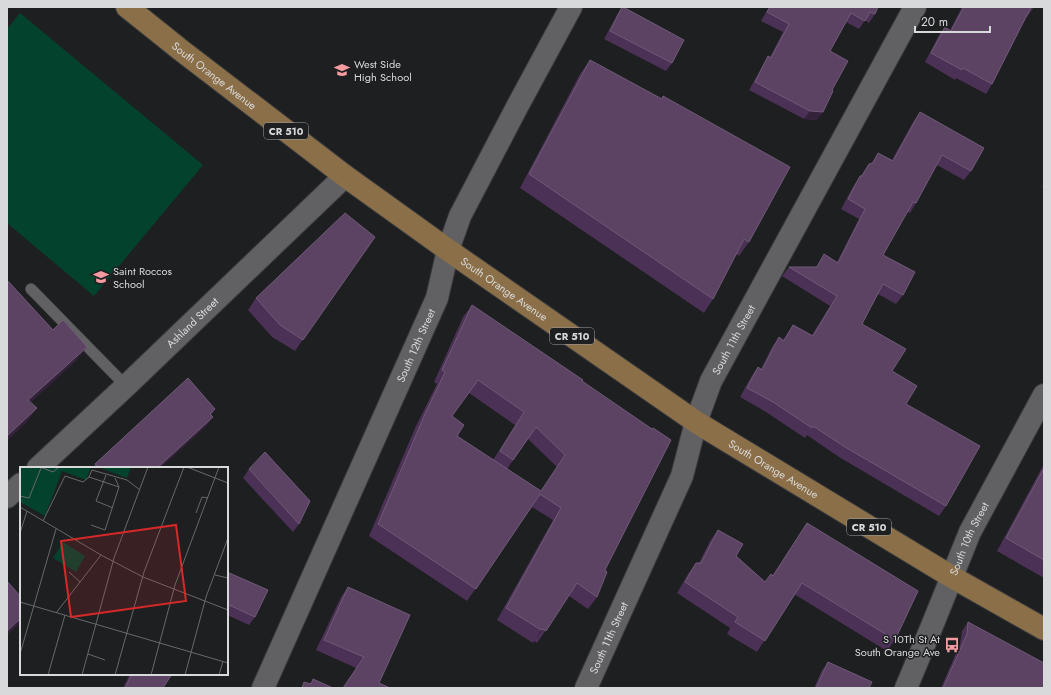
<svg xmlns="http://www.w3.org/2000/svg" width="1051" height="695" font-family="Jost,sans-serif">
  <rect width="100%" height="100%" fill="#1e1f21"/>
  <path fill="#03432e" d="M20,13l183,152 -109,131 -87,-73v-194z"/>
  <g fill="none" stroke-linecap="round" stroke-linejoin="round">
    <g stroke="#3a3b3d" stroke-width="12">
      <path id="service" d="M31,289l95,97"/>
    </g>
    <g stroke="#3a3b3d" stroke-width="24">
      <g id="minor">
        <path id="s1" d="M38,468l88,-82 219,-210"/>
        <path d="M7,497l14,-13"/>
        <path id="s2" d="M906,688l26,-62 38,-94 74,-137"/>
      </g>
    </g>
    <g stroke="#3a3b3d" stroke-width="24">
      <g id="tertiary">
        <path id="s3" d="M263,688l174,-390 11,-48 12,-34 57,-109 54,-100"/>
        <path id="s4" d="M586,688l96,-212 14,-54 15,-41 204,-374"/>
      </g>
    </g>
    <g stroke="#3a3b3d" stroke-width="24">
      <g id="primary">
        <path id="s5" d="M127,7l55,44 163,125 103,74 248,172 256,155 92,52"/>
      </g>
    </g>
    <use href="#service" stroke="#616164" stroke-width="11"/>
    <use href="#minor" stroke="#616164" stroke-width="22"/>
    <use href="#tertiary" stroke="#616164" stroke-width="22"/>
    <use href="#primary" stroke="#8b6f48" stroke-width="22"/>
  </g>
  <path fill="#4c3156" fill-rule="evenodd" d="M622,7l50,56 -6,8 -62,-32 13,-24z
    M769,7h109l-3,7 -6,9 -4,-3 -6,9 -13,-7 -16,29 2,39 -15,30 -13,-1 -55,-29 14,-25 5,-9 2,1 13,-25 -22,-11z
    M962,7h72l-7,10v-1l-35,68 -6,10 -30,-16 -1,2 -30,-18 13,-25 7,-10 5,3z
    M590,60l71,39 2,-3 86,146 -10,14 -3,-2 -23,45 -9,14 -184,-125 60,-114z
    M920,112l51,59 -7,9 -27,-15 -21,38 -6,10 -3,-1 -24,43 20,40 -7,9 -18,-10 -16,30 30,47 14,33 40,102 -7,10 -100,-59 -32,-22 -2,3 -39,-26 -26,-15 11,-20 7,-10 3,2 11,-22 7,-10 4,3 10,-15 19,10 18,-29 -48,-30 7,-9h27l8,-13 13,8 22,-43 -18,-10 13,-24 15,-21h2l7,-11 14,7 21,-38z
    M1044,183v5l-2,-1z
    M375,237l-80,114 -23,-14 -24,-27 8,-12z
    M472,305l110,76 23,189 -8,27 -9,12 -19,-13 -32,47 -3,-2 -1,2 -36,-23 56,-100 -21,-13 -65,94 -98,-65 47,-110 21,-42 -3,-2 29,-65zM469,393l46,32 -22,35 -36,-24 -5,-20zM528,439l29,28 -16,24 -34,-22z
    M215,409l-4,6 -4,10 -47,43h-68l3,-4z
    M1044,464v114l-47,-27z
    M249,469l50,55 -6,8 -50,-54z
    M807,523l88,117 -8,11 -93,-57 -37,58 -30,-18 3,-6 -53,-35 11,-19 8,-11h3l11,-22 8,-11 18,26 29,26 7,-6z
    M227,572l28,45 -6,8 -22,-10z
    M348,587l31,96 11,5h-47l13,-20 -40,-18 25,-53z
    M968,622l76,66h-103l19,-44 2,-13z
    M828,662l41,26h-55l8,-18z
    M130,674h42l-9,14h-40z"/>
  <path fill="#34223b" d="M810,111l13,1 -6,8 -13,-1z
    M87,347l-11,14 -58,53 10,-14z
    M37,408l-11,15 -19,18v-5z
    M213,417l-6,8 -47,43h-3z
    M21,618v4l-14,13v-4z
    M543,629l-9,12 -1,2 8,-13z"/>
  <path fill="#5c4364" stroke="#6f5a77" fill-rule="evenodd" d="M622,7h1l61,33 -12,23 -62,-32z
    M770,7h108l-3,7 -5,-2 -5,9 -14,-8 -21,38 18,10 -16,29 1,1 -10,21 -13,-1 -55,-29 13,-26 3,2 18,-34 -22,-12z
    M964,7h67l-39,77 -29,-16 -1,2 -31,-17 14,-26 6,4z
    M590,60l72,39 1,-3 127,71 -41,75 -5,-3 -31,60 -184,-125z
    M920,112l64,36 -13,23 -29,-16 -26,48 -3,-1 -30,53 32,17 -12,23 -20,-11 -21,40 44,25 -14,22 25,15 -11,18 74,42 -34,60 -101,-59 -32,-21 -1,2 -39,-26 -26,-14 11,-21 4,3 17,-33 5,4 9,-16 20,11 24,-40 -48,-29h28l7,-13 14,9 27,-54 -17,-10 12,-23h2l7,-12 4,-1 5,-10 15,8z
    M345,213l30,24 -72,103 -23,-15 -24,-27z
    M7,280l46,50 10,-10 24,27 -59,53 9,8 -30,28z
    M472,305l111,75 -1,1 70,48 1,-1 18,12 -66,130 2,2 -10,25 -20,-14 -31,48 -3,-2 -2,1 -35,-22 55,-100 -21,-14 -64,95 -98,-65 47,-110 20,-42 -3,-2zM478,380l46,32 -24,39 13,9 23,-33 29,28 -24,36 -84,-55 7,-11 -12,-9z
    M188,378l27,31 -5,5 3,3 -56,51h-57l-5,-4z
    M265,452l45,49 -11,23 -50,-55z
    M1044,468v92l-38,-22z
    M807,523l111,68 -23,49 -93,-57 -37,58 -30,-19 3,-5 -53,-35 11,-19h5l17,-33 25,14 -7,12 29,26 6,-8 2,2z
    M227,572l41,18 -13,27 -28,-13z
    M7,581l14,16v21l-14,13z
    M348,587l62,28 -31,68 11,5h-47l21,-31 -40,-17z
    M968,622l76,41v25h-101l24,-54z
    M828,662l44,20 -3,6h-53z
    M132,674h40l-9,14h-38z
    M313,679l20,9h-31l2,-6 7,2z"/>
  <defs>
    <g id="school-bare" transform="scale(1.2)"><path d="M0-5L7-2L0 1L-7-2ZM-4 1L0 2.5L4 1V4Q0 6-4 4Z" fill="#f49aa1" stroke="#1e1f21" stroke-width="2.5" paint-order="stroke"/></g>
    <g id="bus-bare" transform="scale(1.2)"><path d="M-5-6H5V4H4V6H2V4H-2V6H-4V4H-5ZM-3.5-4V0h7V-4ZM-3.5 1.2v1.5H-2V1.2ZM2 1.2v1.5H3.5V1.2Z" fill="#f49aa1" stroke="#1e1f21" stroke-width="2.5" paint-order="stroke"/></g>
  </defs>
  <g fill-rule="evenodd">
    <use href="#school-bare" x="342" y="70"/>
    <use href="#school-bare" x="101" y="277"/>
    <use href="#bus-bare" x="952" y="645"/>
  </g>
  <g text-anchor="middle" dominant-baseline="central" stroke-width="3" stroke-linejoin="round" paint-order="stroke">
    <g fill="#1e1f21" stroke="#a0a1a2" stroke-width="1">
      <rect x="264" y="123" width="44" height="16" rx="3"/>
      <rect x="550" y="328" width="44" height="16" rx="3"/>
      <rect x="847" y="519" width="44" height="16" rx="3"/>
    </g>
    <g font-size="10" font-weight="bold" fill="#d8d9da">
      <text x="286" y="131">CR 510</text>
      <text x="572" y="336">CR 510</text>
      <text x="869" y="527">CR 510</text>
    </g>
    <g font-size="11" fill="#d8d9da" stroke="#1e1f21" text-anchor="start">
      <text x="354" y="64">West Side<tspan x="354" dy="13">High School</tspan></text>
      <text x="113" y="271">Saint Roccos<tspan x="113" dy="13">School</tspan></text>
      <text x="940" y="639" text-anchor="end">S 10Th St At<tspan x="940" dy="13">South Orange Ave</tspan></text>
    </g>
    <g font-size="11" fill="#d8d9da" stroke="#1e1f21">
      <text stroke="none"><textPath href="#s5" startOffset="111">South Orange Avenue</textPath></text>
      <text stroke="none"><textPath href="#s5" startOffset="471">South Orange Avenue</textPath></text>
      <text stroke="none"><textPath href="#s1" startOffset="212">Ashland Street</textPath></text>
      <text stroke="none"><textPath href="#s4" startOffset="379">South 11th Street</textPath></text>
      <text stroke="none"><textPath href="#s3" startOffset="375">South 12th Street</textPath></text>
      <text stroke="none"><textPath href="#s5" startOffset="795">South Orange Avenue</textPath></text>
      <text stroke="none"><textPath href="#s2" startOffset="162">South 10th Street</textPath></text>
      <text stroke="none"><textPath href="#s4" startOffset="55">South 11th Street</textPath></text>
    </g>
  </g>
  <g transform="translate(20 467)">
    <rect width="208" height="208" fill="#1e1f21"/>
    <path d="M0,0h71l-5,13 -24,-9 -17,45 -25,-14zM78,0h33l-4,11zM43,75l22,14 -9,16 -23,-14z" fill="#03432e"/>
    <path fill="none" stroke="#68696b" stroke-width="1" d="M20,0l13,5 6,-5M167,0l41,16M86,8l-10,26 17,7M69,10l3,-7 35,10 13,10M0,29l9,2 12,-30M0,40l81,48 42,22 85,33M176,46l6,-16 6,1M23,54l22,-45 18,6 6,-5 30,10M71,58l14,5 14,-43 -4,-9M0,66l7,-22M49,105l11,10M195,108l13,3M0,135l208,61M36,146l45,-58M0,187l36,-125M68,187l17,6M28,208l17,-60M62,208l32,-117 34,-91M95,208l29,-103 40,-105M131,208l24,-90 44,-118M165,208l21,-78 22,-59M199,208l4,-14"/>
    <path fill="#d62828" fill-opacity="0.15" stroke="#d62828" stroke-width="2" d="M156,58l10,76 -115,16 -10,-76z"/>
    <rect width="208" height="208" fill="none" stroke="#d8d9da" stroke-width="2"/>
  </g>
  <rect width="1051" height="695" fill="none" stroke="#d8d9da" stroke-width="16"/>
  <path d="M915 26v6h75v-6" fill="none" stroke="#d8d9da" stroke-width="2"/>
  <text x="921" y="26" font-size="12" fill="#d8d9da" stroke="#1e1f21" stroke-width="3" paint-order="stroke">20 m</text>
</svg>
